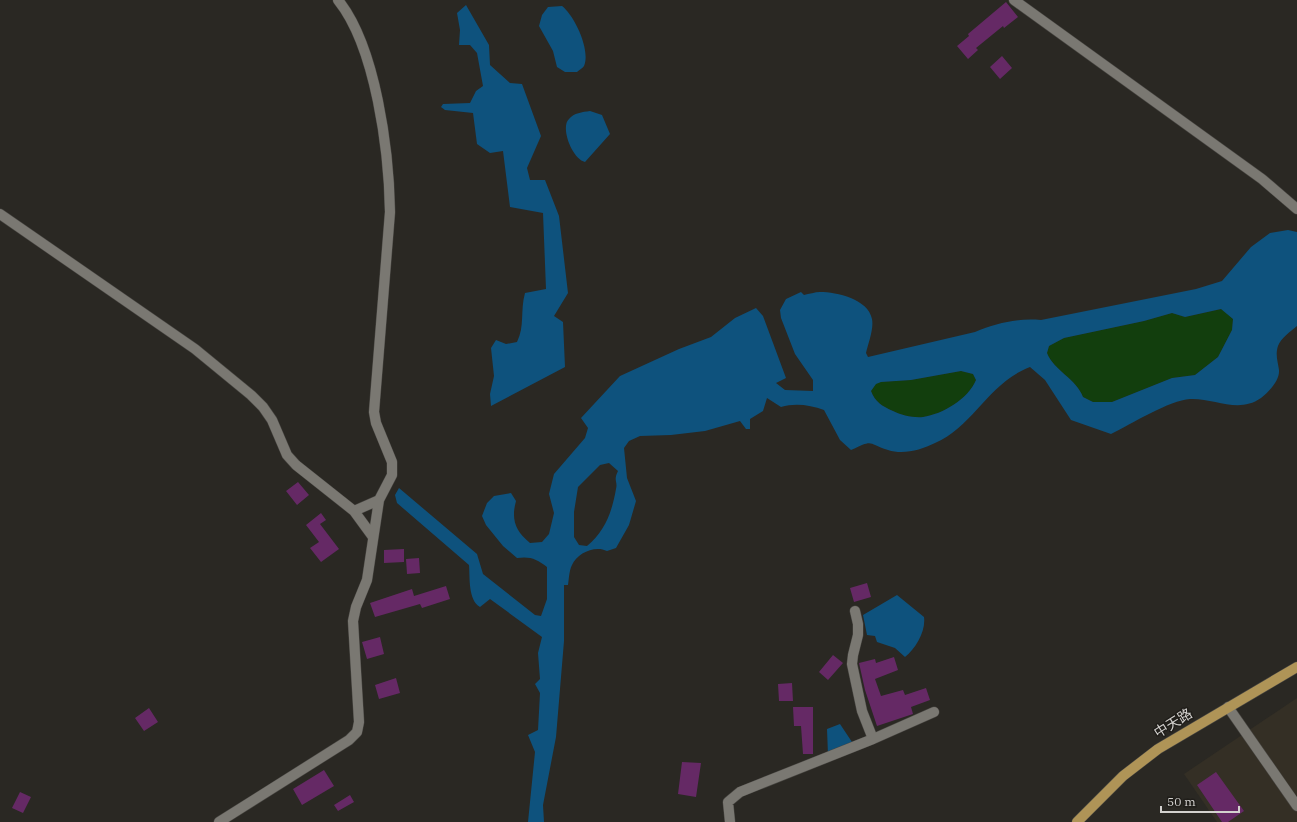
<svg xmlns="http://www.w3.org/2000/svg" width="1297" height="822" font-family="'IBM Plex Serif','Noto Sans SC',serif">
  <rect width="100%" height="100%" fill="#2a2823"/>
  <path fill="#342f25" d="M1297,698v124h-80l-33,-48z"/>
  <path fill="#123e0d" d="M1222,309l11,10 -1,11 -14,27 -23,18 -23,3 -60,24h-19l-10,-5c-7,-19 -29,-26 -36,-44l2,-7 15,-8 80,-17 28,-8 13,4z
    M961,371l12,3 3,6c-8,19 -33,34 -53,37 -10,1 -22,-2 -30,-6 -11,-5 -18,-9 -22,-20l5,-8 5,-1 30,-2z"/>
  <path fill="#0e527d" fill-rule="evenodd" d="M466,5l23,40 1,20 20,18 12,1 19,52 -14,32 3,12h15l14,36 9,77 -14,23 9,6 2,45 -74,39 -1,-12 4,-18 -3,-28 5,-8 10,4 11,-2c8,-16 3,-31 8,-49l21,-4 -3,-76 -33,-6 -7,-56 -13,2 -13,-9 -4,-31 -28,-3 -4,-3 2,-3 27,-1 6,-12 7,-5 -6,-33 -7,-8h-11l1,-15 -3,-17z
    M562,6c12,9 29,44 22,60 -1,2 -5,4 -7,6h-12l-8,-5 -4,-16 -14,-25 3,-11 6,-8z
    M590,111l12,4 8,19 -25,28c-13,-3 -25,-35 -16,-43 5,-6 13,-7 21,-8z
    M1288,230l9,2v94c-7,6 -16,12 -19,20 -3,9 0,16 1,24 1,10 -10,22 -18,28 -23,16 -46,0 -71,1 -20,1 -59,25 -79,35l-40,-14 -26,-40 -15,-13c-42,16 -56,59 -95,76 -14,7 -32,12 -47,7 -21,-7 -14,-11 -37,0l-11,-10 -16,-30c-14,-5 -29,-7 -43,-3l-14,-9 -4,13 -13,8v10h-4l-6,-8 -35,10 -34,4 -31,1 -11,5 -5,7 3,30 9,23 -7,24 -13,23 -9,3c-12,-6 -30,2 -35,14 -3,6 -3,14 -4,20h-4v56l-8,96 -13,68 1,17h-16l7,-70 -7,-17 10,-5 2,-37 -5,-9 5,-5 -2,-26 4,-16 -52,-38 -10,8c-12,-7 -10,-29 -11,-42l-72,-62 -2,-8 4,-7 78,66 6,20 52,41 6,1 6,-17v-32c-10,-8 -17,-11 -30,-9l-14,-12 -17,-21 -4,-9 5,-13 7,-7 17,-3 5,8c-5,18 -1,30 14,42l12,-1 7,-8 5,-21 -5,-19 5,-20 31,-36 3,-10 -7,-10 39,-42 59,-27 32,-12 24,-19 21,-10 7,8 23,62 -10,5 9,7 28,1v-11l-18,-26 -14,-36 -1,-8 6,-11 15,-7 3,3c5,-1 11,-3 16,-3 17,0 48,7 52,27 2,10 -4,25 -6,34l2,4 107,-25c22,-9 42,-14 66,-12l155,-31 26,-8 29,-34 19,-14zM1221,309l12,10 -1,11 -14,27 -23,18 -23,3 -60,24h-19l-10,-5c-7,-19 -29,-26 -36,-44l2,-7 15,-8 80,-17 28,-8 13,4zM961,371l12,3 3,6c-8,19 -33,34 -53,37 -10,1 -22,-2 -30,-6 -11,-5 -18,-9 -22,-20l5,-7 5,-2 30,-2zM609,463l9,8c-5,10 0,10 -2,18 -4,23 -11,42 -29,57l-8,-1 -5,-8v-25l4,-25 22,-22z
    M897,595l27,22c2,14 -8,31 -19,40l-10,-9 -18,-6 -2,-6 -8,-1 -4,-20z
    M840,724l14,21 -26,10 -1,-26z"/>
  <path fill="#652965" d="M1006,2l12,15 -14,11 -1,-2 -27,22 2,2 -10,9 -11,-13 12,-10 -1,-2z
    M1002,56l10,12 -12,11 -10,-12z
    M298,482l11,13 -12,10 -11,-14z
    M321,513l5,7 -6,4 19,25 -18,13 -11,-14 9,-6 -13,-17z
    M404,549v13l-20,1v-13z
    M419,558l1,15 -13,1 -1,-15z
    M867,583l4,14 -17,5 -4,-14z
    M446,586l4,13 -28,9 -2,-4 -45,13 -5,-14 42,-14 2,7z
    M380,637l4,17 -17,5 -5,-17z
    M833,655l10,8 -15,17 -9,-8z
    M894,657l4,13 -23,9 6,17 22,-6 2,5 21,-7 4,12 -19,7 2,7 -36,12 -12,-36 -6,-27 16,-4 1,4z
    M396,678l4,15 -21,6 -4,-14z
    M792,683l1,18h-14l-1,-17z
    M793,707h20v47h-10l-2,-28h-7z
    M149,708l9,14 -14,9 -9,-13z
    M682,762l19,1 -5,34 -18,-3z
    M324,770l10,16 -32,19 -9,-16z
    M1216,772l28,39 -16,11h-6l-25,-37z
    M20,792l11,5 -8,16 -11,-5z
    M350,795l4,7 -16,9 -4,-6z"/>
  <g fill="none" stroke-linecap="round" stroke-linejoin="round">
    <g stroke="#484642" stroke-width="11">
      <path id="minor" d="M1014,0l248,179 35,30
        M0,214l195,135 56,46 12,12 9,13 15,35 9,10 58,46 25,-11
        M354,511l19,26
        M855,611l3,13v11l-5,20 -1,9 10,47 11,28
        M1228,707l69,99
        M219,822l130,-82 8,-8 2,-10 -6,-101 3,-14 11,-27 12,-80 13,-25v-13l-16,-39 -2,-11 16,-200c-1,-61 -14,-165 -52,-212
        M730,822l-2,-20 12,-10 133,-53 61,-27"/>
    </g>
    <g stroke="#484642" stroke-width="11">
      <path id="major" d="M1077,822l46,-46 35,-27 139,-82"/>
    </g>
    <use href="#minor" stroke="#7a7872" stroke-width="10"/>
    <use href="#major" stroke="#af9457" stroke-width="10"/>
  </g>
  <g text-anchor="middle" dominant-baseline="central" stroke-width="3" stroke-linejoin="round" paint-order="stroke">
    <g font-size="14" fill="#d3d1ce" stroke="#201e1a">
      <text transform="translate(1173 723) rotate(-32)">中天路</text>
    </g>
  </g>
  <path d="M1161 806v6h78v-6" fill="none" stroke="#d3d1ce" stroke-width="2"/>
  <text x="1167" y="806" font-size="12" fill="#d3d1ce" stroke="#201e1a" stroke-width="3" paint-order="stroke">50 m</text>
</svg>
